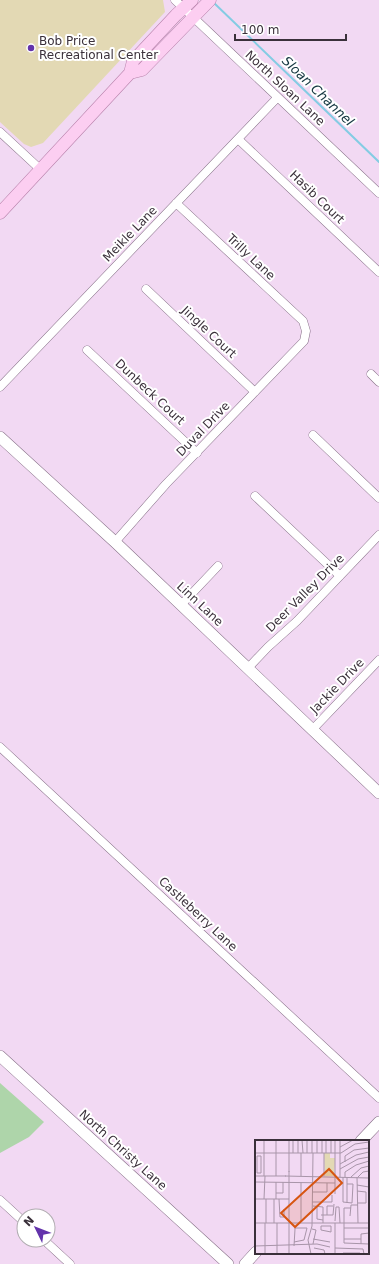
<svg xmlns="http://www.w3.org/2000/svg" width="379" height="1264" font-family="'DejaVu Sans',sans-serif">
  <rect width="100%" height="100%" fill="#f2d9f3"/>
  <path fill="#aed5aa" d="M0,1083l44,39 -15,15 -29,16z"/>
  <path fill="#e3d9b4" d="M0,0h163l2,12 -122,131 -12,4 -7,-3 -24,-22z"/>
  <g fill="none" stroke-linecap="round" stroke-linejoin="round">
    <path stroke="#84cce3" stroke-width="2" d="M213,2l166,160"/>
    <g stroke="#867087" stroke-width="9">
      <path id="street" d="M175,0l204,193
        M0,132l41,38
        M238,139l141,133
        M146,289l109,103
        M87,350l110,103
        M371,374l8,8
        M0,387l277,-289
        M313,435l66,63
        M255,496l85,80
        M115,542l51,-58 138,-143 2,-10 -3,-10 -127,-118
        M181,605l37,-39
        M248,668l20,-21 29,-26 82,-86
        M313,729l66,-69
        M0,747l379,351
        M0,1200l24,22
        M44,1240l26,24"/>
    </g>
    <g stroke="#867087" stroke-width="12">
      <path id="secondary" d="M0,437l115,105 264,251
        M0,1056l228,208
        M361,1141l18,-19
        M245,1264l11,-12"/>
    </g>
    <g stroke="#b781aa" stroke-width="13">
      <path id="primary" d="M130,73l3,-12 43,-46 16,-15
        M0,213l130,-140 12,-3 68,-70"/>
    </g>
    <use href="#street" stroke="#fff" stroke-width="8"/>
    <use href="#secondary" stroke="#fff" stroke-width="11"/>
    <use href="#primary" stroke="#fccef1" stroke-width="12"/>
  </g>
  <circle fill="#6333ab" stroke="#fff" stroke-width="1.5" cx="31" cy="48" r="4"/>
  <g text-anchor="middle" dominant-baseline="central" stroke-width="4" stroke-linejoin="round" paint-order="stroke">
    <g font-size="12" fill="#3a303a" stroke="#fff" text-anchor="start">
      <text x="39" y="41">Bob Price<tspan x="39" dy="14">Recreational Center</tspan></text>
    </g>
    <g font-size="12" fill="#3a303a" stroke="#fff">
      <text transform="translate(285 88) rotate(43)">North Sloan Lane</text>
      <text transform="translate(317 197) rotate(44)">Hasib Court</text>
      <text transform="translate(130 234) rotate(-46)">Meikle Lane</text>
      <text transform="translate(251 257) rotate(43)">Trilly Lane</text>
      <text transform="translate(209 332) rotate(43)">Jingle Court</text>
      <text transform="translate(150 392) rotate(43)">Dunbeck Court</text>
      <text transform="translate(203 429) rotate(-46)">Duval Drive</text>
      <text transform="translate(305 593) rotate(-45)">Deer Valley Drive</text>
      <text transform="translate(200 604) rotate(43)">Linn Lane</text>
      <text transform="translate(337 686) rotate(-46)">Jackie Drive</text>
      <text transform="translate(198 914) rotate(43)">Castleberry Lane</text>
      <text transform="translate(123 1150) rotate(42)">North Christy Lane</text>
    </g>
    <g font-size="13" font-style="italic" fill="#143640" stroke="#fff">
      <text transform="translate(318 91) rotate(44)">Sloan Channel</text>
    </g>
  </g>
  <g transform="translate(255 1140)">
    <rect width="114" height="114" fill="#f2d9f3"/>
    <path d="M69,13h6v5h5l-1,18h-9z" fill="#e3d9b4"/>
    <path fill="none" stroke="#a895a9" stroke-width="1" d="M9,0v36M21,0v36M34,0v32M38,0v13M43,0v13M47,0l1,13M52,0v13M57,0v13M85,7l13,-7M0,13h86l14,-9 14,-2M46,13v23M62,13v-13M67,13v-13M71,13v-13M76,13v-13M2,16h4v17h-4zM90,22v-6l9,-6 15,-2M85,24l16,-9 13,-3M85,29l18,-10 11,-2M34,31v83M0,36h31M30,36l84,2M69,36v-23M85,37v-37M88,37v25l9,1 1,-19h-6M90,37v-5l11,-7 13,-4M92,37v26M96,37l10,-9 8,-2M102,37l1,46M103,37l5,-5 6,-1M0,42l80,1M21,42v17M46,42v40M102,45l12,2M102,51l9,1v11h-8M57,52h15v-9M21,53h7v-11M80,54v-54M0,59h34M9,59l1,-23M11,59v24M19,59v24M24,59l1,18h4v-8M57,62h20v-7M58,66l10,1v16M62,66v13l6,1M96,68h-7v35l25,1M66,75h12l1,-11M72,75v-9h6M95,76l1,-11h7M80,81l1,-14h3l1,16M0,83h114M66,86h10v6l-10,-2zM89,88h25M57,89l4,1 -3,14M58,99l17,3M89,99h17M106,104v-10l8,-1M0,106l62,-2 13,3M39,106l1,-17v-1h12l-3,12 -10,2M59,108l10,2 1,4M80,108l28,1 1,5M88,113h17M10,114v-31M22,114v-31M56,114l-3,-14 4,-14 1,-73M80,114v-31"/>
    <path fill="#d75511" fill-opacity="0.15" stroke="#d75511" stroke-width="2" d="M74,29l13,14 -47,44 -14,-14z"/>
    <rect width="114" height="114" fill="none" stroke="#3a303a" stroke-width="2"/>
  </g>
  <g transform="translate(36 1228) rotate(313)"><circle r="19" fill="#ffffff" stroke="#b0acb0"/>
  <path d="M0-3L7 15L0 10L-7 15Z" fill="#6333ab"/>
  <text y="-6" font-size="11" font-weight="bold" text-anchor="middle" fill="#3a303a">N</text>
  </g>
  <path d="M235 34v6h111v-6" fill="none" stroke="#3a303a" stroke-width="2"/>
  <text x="241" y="34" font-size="12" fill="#3a303a" stroke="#ffffff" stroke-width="3" paint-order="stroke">100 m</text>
</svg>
